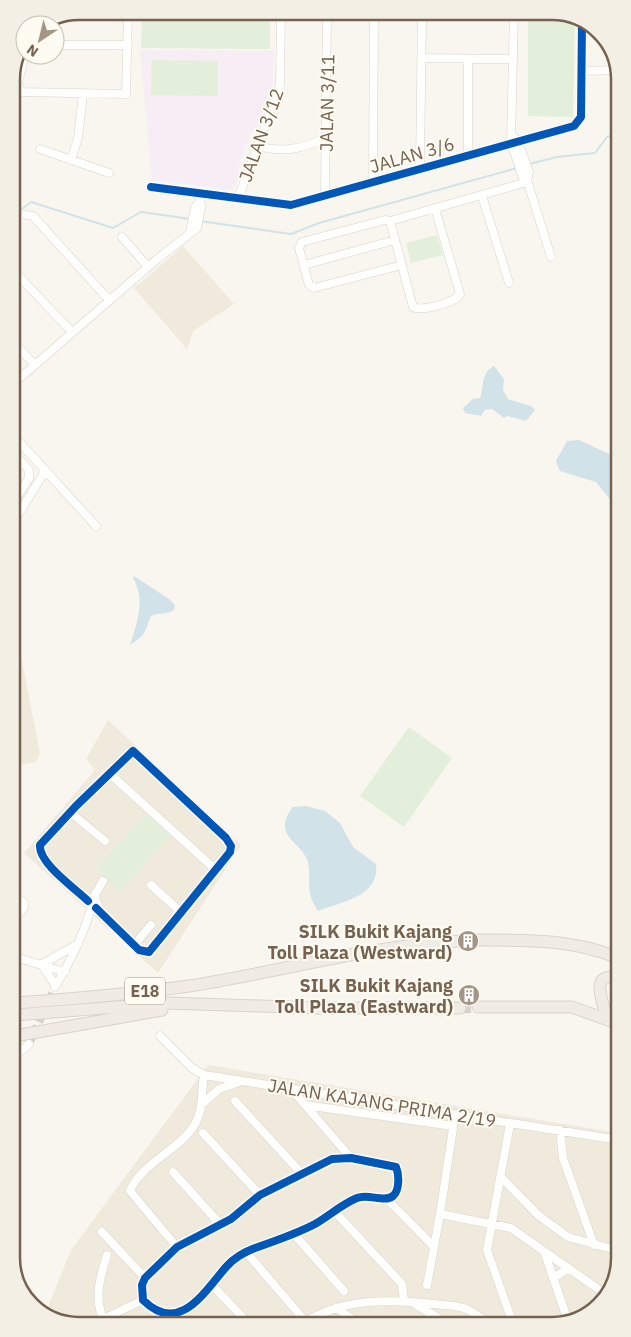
<svg xmlns="http://www.w3.org/2000/svg" width="631" height="1337" font-family="'IBM Plex Sans',sans-serif">
  <rect width="100%" height="100%" fill="#f8f6ef"/>
  <path fill="#f0eadd" d="M183,246l51,58 -41,27 -6,18 -53,-61z
    M14,619l26,135 -4,8 -22,4z
    M108,720l133,125 -83,128 -134,-120 71,-83 -9,-11z
    M208,1065l411,68 1,125 -12,38 -30,25 -504,5 -29,-11 26,-65z"/>
  <path fill="#f6eef4" d="M140,50l134,1 -1,33 -15,41 -9,11 -10,28v14l-7,12 -80,-10z"/>
  <path fill="#e3efda" d="M528,11h29l18,7 -2,99 -45,-1z
    M142,15l128,2v32l-129,-1z
    M152,60l66,1v35l-67,-1z
    M437,235l6,20 -32,8 -5,-20z
    M409,727l43,31 -48,69 -44,-31z
    M148,812l24,23 -52,56 -24,-23z"/>
  <path fill="#d1e3e8" d="M494,366l10,13 -1,11 5,9 23,7 4,4 -9,11 -19,-5 -3,2 -12,-9 -7,1 -4,6 -16,-3 -2,-5 10,-9 7,-1c5,-14 0,-24 14,-32z
    M579,440l30,14 7,6 1,48 -21,-26 -36,-11 -4,-10 11,-20z
    M134,576l35,23 6,6 -1,5c-8,5 -15,2 -23,6 -7,17 -4,18 -21,29 7,-23 16,-45 3,-67z
    M306,806l19,5 15,12 13,24 23,17c4,33 -35,38 -58,47 -14,-21 -6,-28 -10,-48 -3,-15 -20,-21 -23,-35 -1,-8 3,-15 8,-21z"/>
  <g fill="none" stroke-linecap="round" stroke-linejoin="round">
    <path stroke="#d1e3e8" stroke-width="2" d="M529,164l28,-7 38,-4 12,-16 8,-2
      M12,217l19,-15 82,26 28,-16 50,7
      M200,221l91,13 28,-11 198,-55"/>
    <path stroke="#d8d1c7" stroke-width="8" stroke-dasharray="8 4" stroke-linecap="butt" d="M29,1044l26,-57"/>
    <path stroke="#d8d1c7" stroke-width="11" stroke-dasharray="11 5.5" stroke-linecap="butt" d="M459,941l19,-1
      M460,1008l18,-1"/>
    <g stroke="#d8d3cd" stroke-width="9">
      <path id="minor" d="M514,11l-3,131 12,36 4,2 24,77
        M422,14h92
        M55,45h73
        M25,55l-7,28 3,9 105,2 2,-83
        M422,58l91,1
        M582,71l33,-1
        M515,138l3,3 11,31 -2,8
        M257,146c27,7 44,3 69,-8
        M40,149l69,24
        M468,154v-95
        M71,160l7,-22 5,-44
        M420,167l2,-156
        M373,181l1,-170
        M151,187l140,18 283,-79 7,-9 1,-96
        M325,195l2,-184
        M482,196l27,87
        M238,199l42,-114 1,-74
        M26,215l7,1 76,84
        M390,221l23,86c7,5 45,-5 47,-13l-25,-86
        M190,232l5,-25 4,-5
        M122,237l26,30
        M304,265l91,-25
        M402,265l-88,23 -5,-3 -10,-37 3,-6 83,-22 5,1 137,-39
        M12,269l60,63
        M12,341l22,23
        M13,384l143,-124 41,-32 4,-20 -1,-15
        M13,435l83,91
        M13,453l16,17v8l-16,26
        M13,523l32,-52
        M109,773l107,97
        M70,812l35,29
        M151,885l31,28
        M15,895l9,8v4l-9,13
        M93,898l10,-17
        M88,901c-12,-12 -50,-38 -48,-56l36,-39 57,-55 93,87 5,8 -1,6 -81,100 -10,-2 -43,-42
        M134,945l17,-20
        M15,957l50,15
        M42,964l36,-20
        M42,965l14,21
        M55,987c15,-25 28,-51 36,-79l-3,-7 7,-3 3,7 -6,3
        M160,1036l32,32 12,7 415,65
        M15,1057l14,-13
        M292,1090l59,68
        M235,1101l67,73
        M201,1105l18,-16 20,-7
        M305,1105l148,21
        M510,1124l-23,126 25,71
        M560,1130l3,28 31,87
        M203,1133l57,62
        M351,1158l45,9c3,7 4,23 -3,29 -9,7 -25,-3 -36,2 -15,6 -28,18 -42,26 -19,10 -40,17 -60,24 -11,4 -20,9 -28,18 -21,23 -47,71 -84,34l-1,-15 3,-7 32,-31 54,-28 29,-24 72,-36z
        M173,1172l47,52
        M501,1177l37,38 30,22 52,14
        M387,1199l46,47
        M335,1212l67,72 2,17
        M440,1214l71,14 97,68
        M102,1232l43,46
        M294,1234l50,57
        M177,1247l-47,-56c10,-27 50,-41 65,-67 9,-15 6,-33 9,-49
        M245,1251l61,71
        M544,1251l24,70
        M553,1278l16,-10
        M427,1285l13,-71 15,-99
        M213,1286l36,38
        M414,1303l30,19
        M336,1308l23,15
        M178,1315l8,9
        M103,1319l40,-19
        M304,1323c38,-25 86,-24 129,-19 10,1 21,1 31,4 8,3 16,9 23,14
        M106,1325c-13,-24 -7,-45 1,-70"/>
    </g>
    <g stroke="#d9d3cc" stroke-width="13">
      <path id="highway" d="M478,940c47,0 97,-1 140,18
        M15,1003c58,-4 116,-9 174,-17 90,-14 179,-40 270,-45
        M478,1007h94l47,17
        M15,1015l153,-12 150,5h142
        M607,1018c-4,-16 -19,-47 12,-40
        M15,1036l147,-26"/>
    </g>
    <use href="#minor" stroke="#fefefd" stroke-width="8"/>
    <use href="#highway" stroke="#f1ebe6" stroke-width="11"/>
    <g stroke="#fefbf2" stroke-width="11">
      <path id="cycleway" d="M151,187l140,18 283,-79 7,-9 1,-96
        M88,901c-12,-12 -50,-38 -48,-56l36,-39 57,-55 93,87 5,8 -1,6 -81,100 -10,-2 -43,-42
        M351,1158l45,9c3,7 4,23 -3,29 -9,7 -25,-3 -36,2 -15,6 -28,18 -42,26 -19,10 -40,17 -60,24 -11,4 -20,9 -28,18 -21,23 -47,71 -84,34l-1,-15 3,-7 32,-31 54,-28 29,-24 72,-36z"/>
    </g>
    <use href="#cycleway" stroke="#0057b8" stroke-width="8"/>
  </g>
  <defs>
    <g id="building-disc" transform="scale(1.125)"><circle r="9.5" fill="#a49687" stroke="#fefbf2"/><path d="M-4-6H4V6H1V3H-1V6H-4ZM-2.5-4.3h1.7v1.8h-1.7ZM.8-4.3h1.7v1.8H.8ZM-2.5-1h1.7V.8h-1.7ZM.8-1h1.7V.8H.8Z" fill="#fff"/></g>
  </defs>
  <g fill-rule="evenodd">
    <use href="#building-disc" x="468" y="941"/>
    <use href="#building-disc" x="469" y="995"/>
  </g>
  <g text-anchor="middle" dominant-baseline="central" stroke-width="4" stroke-linejoin="round" paint-order="stroke">
    <rect fill="#fefbf2" stroke="#9f9080" stroke-width="1" x="125" y="977.5" width="40" height="27" rx="4"/>
    <g font-size="16" font-weight="bold" fill="#76624f">
      <text x="145" y="991">E18</text>
    </g>
    <g font-size="18" fill="#76624f" stroke="#fefbf2">
      <text transform="translate(327 103) rotate(-89)">JALAN 3/11</text>
      <text transform="translate(261 135) rotate(-70)">JALAN 3/12</text>
      <text transform="translate(412 155) rotate(-16)">JALAN 3/6</text>
      <text transform="translate(382 1103) rotate(9)">JALAN KAJANG PRIMA 2/19</text>
    </g>
    <g font-size="18" font-weight="bold" fill="#76624f" stroke="#fefbf2" text-anchor="end">
      <text x="452" y="931">SILK Bukit Kajang<tspan x="452" dy="21">Toll Plaza (Westward)</tspan></text>
      <text x="453" y="985">SILK Bukit Kajang<tspan x="453" dy="21">Toll Plaza (Eastward)</tspan></text>
    </g>
  </g>
  <path d="M0 0H631V1337H0ZM79 20H552A59 59 0 0 1 611 79V1258A59 59 0 0 1 552 1317H79A59 59 0 0 1 20 1258V79A59 59 0 0 1 79 20Z" fill="#f3efe5" fill-rule="evenodd"/>
  <path fill="none" stroke="#76624f" stroke-width="2.5" d="M79 20H552A59 59 0 0 1 611 79V1258A59 59 0 0 1 552 1317H79A59 59 0 0 1 20 1258V79A59 59 0 0 1 79 20Z"/>
  <g transform="translate(40 40) rotate(215)"><circle r="24" fill="#fefbf2" stroke="#c8beb1"/>
  <path d="M0-4L9 19L0 12L-9 19Z" fill="#a49687"/>
  <text y="-8" font-size="14" font-weight="bold" text-anchor="middle" fill="#76624f">N</text>
  </g>
</svg>
